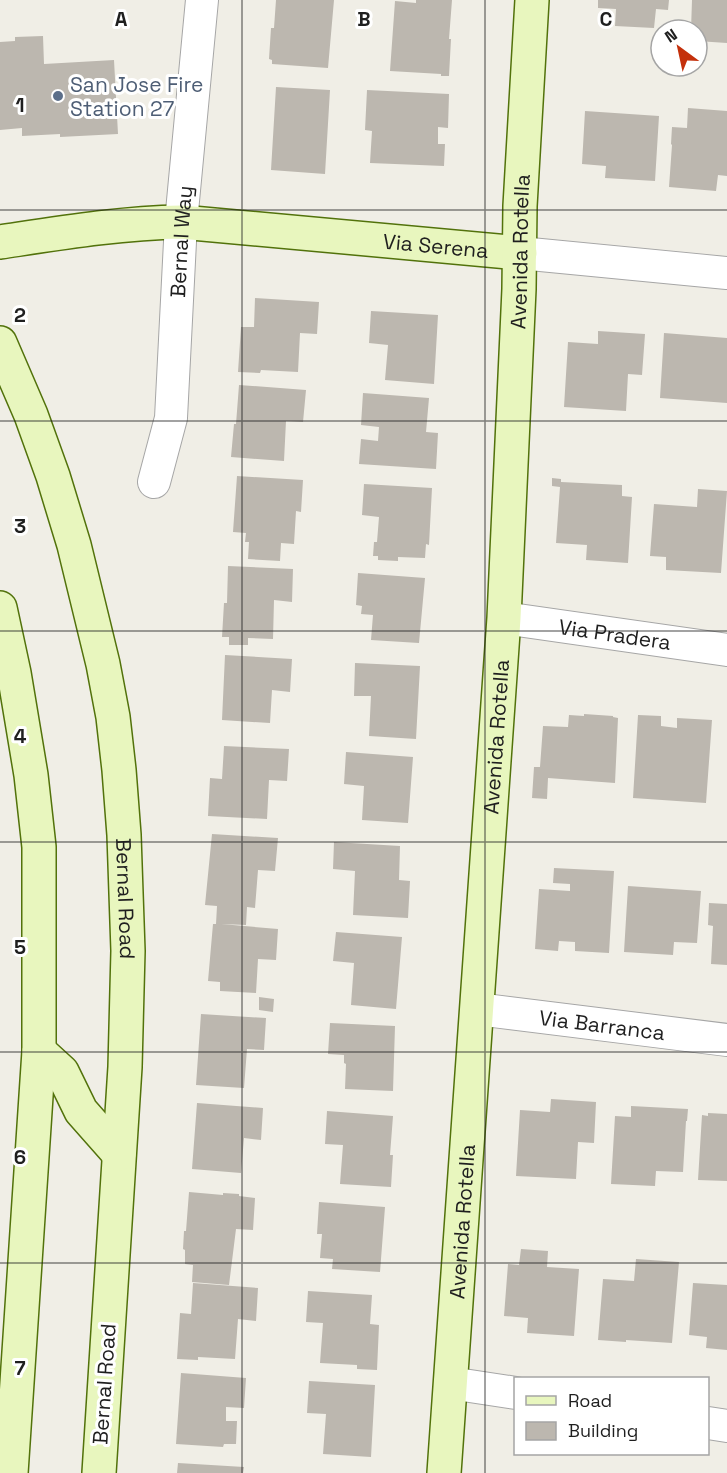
<svg xmlns="http://www.w3.org/2000/svg" width="727" height="1473" font-family="'Space Grotesk',sans-serif">
  <rect width="100%" height="100%" fill="#f0eee6"/>
  <path fill="#bcb7af" d="M276,0h58l-6,68 -56,-4v-4l-3,-1 2,-31h3z
    M416,0h36l-3,39h2l-2,37h-8v-2l-51,-3 5,-70 21,2z
    M598,0h71l-1,10 -12,-1 -2,19 -39,-2 1,-17 -18,-1z
    M692,0h35v43l-30,-2v-11h-6z
    M43,36l1,28 70,-4 4,74 -58,3v-3l-38,2v-8l-22,2v-88l15,-1v-4z
    M276,87l54,3 -5,84 -54,-4z
    M367,90l82,4 -1,34 -10,-1v17h7l-1,22 -74,-3 2,-32 -7,-1z
    M688,108l39,3v65l-9,-1 -2,16 -47,-4 3,-42 -1,-1 1,-17 15,1z
    M585,111l74,5 -4,65 -50,-3 1,-12 -24,-2z
    M255,298l64,4 -2,32 -17,-1 -2,39 -37,-2 -1,3 -22,-1 3,-45h13z
    M371,311l67,4 -4,69 -49,-4 3,-35 -19,-2z
    M598,331l47,3 -3,41 -14,-1 -2,37 -62,-4 4,-65 30,2z
    M664,333l63,5v65l-67,-5z
    M239,385l67,5 -3,32 -17,-1 -2,40 -53,-4 3,-33h2z
    M363,393l66,5 -3,34 12,1 -2,36 -77,-5 2,-25 17,2 1,-14 -18,-2z
    M237,476l66,4 -2,32 -5,-1 -2,33 -13,-1 -1,18 -32,-2 1,-17h-4l1,-9 -13,-1z
    M552,478l9,1v3l61,3v11l10,1 -4,66 -42,-3 1,-15 -31,-2 4,-56 -8,-1z
    M364,484l68,4 -3,57 -3,-1 -1,14 -27,-1v4l-20,-1v-4h-5l1,-14h3l2,-25 -17,-2z
    M698,489l29,2 -6,82 -55,-3v-13l-16,-1 4,-52 43,3z
    M228,566l65,3 -1,33 -18,-2 -1,39 -25,-1v7h-19v-8h-7l2,-34h3z
    M358,573l67,5 -6,65 -48,-3 2,-25 -12,-1 1,-8 -6,-1z
    M225,655l67,4 -2,33 -18,-2 -2,33 -48,-3z
    M355,663l65,3 -4,73 -47,-3 2,-40h-17z
    M584,714l29,2v1l5,1 -3,65 -67,-5 -1,21 -15,-1 2,-31h6l3,-41 25,1 1,-12 15,1z
    M638,715l23,1v10l16,2v-10l35,2 -6,83 -73,-5z
    M224,746l65,3 -2,32 -18,-1 -2,39 -59,-3 2,-38 12,1z
    M346,752l67,5 -5,66 -46,-3 2,-34 -20,-2z
    M212,834l66,4 -3,33 -17,-1 -3,38 -8,-1 -1,18 -25,-1 57,5 -2,31 -18,-1 -2,34 -36,-2v-9l-12,-1 5,-57h3l1,-18 -12,-1z
    M334,842l66,4 -1,34 11,1 -2,37 -55,-3 2,-44 -22,-2z
    M554,868l60,3 -5,82 -34,-2v-9l-16,-1 -1,10 -23,-2 4,-60 31,2v-7l-17,-1z
    M628,886l73,5 -4,52 -23,-1 -1,13 -49,-3z
    M709,903l18,1v61l-16,-1 2,-38 -5,-1z
    M336,932l66,5 -6,72 -45,-4 3,-42 -21,-2z
    M259,997l15,2 -1,13 -14,-2z
    M201,1014l65,4 -2,32 -17,-1 -3,39 -48,-3z
    M330,1023l65,3 -2,65 -48,-2 1,-25 -2,-1v-8l-16,-1z
    M551,1099l45,3 -2,41 -16,-1 -2,37 -60,-3 4,-66 30,2z
    M197,1103l66,5 -2,32 -17,-2 -3,35 -49,-4z
    M631,1106l57,3 -1,12h-1l-3,51 -27,-1 -1,15 -44,-2 4,-68 16,1z
    M327,1111l66,5 -3,39h3l-2,32 -51,-3 3,-39 -18,-1z
    M708,1113l19,1v67l-29,-1 4,-65 6,1z
    M189,1192l34,3v-2l16,1v2l16,2 -2,32 -17,-1 -7,56 -37,-3 1,-17 -8,-1v-14l-2,-1 1,-18h2z
    M319,1202l66,5 -5,65 -48,-3 1,-10 -13,-1 2,-24h-5z
    M521,1249l27,2 -1,16 32,2 -5,67 -47,-3 1,-15 -24,-2 4,-52 11,1z
    M636,1259l43,3 -7,81 -46,-3v2l-28,-2 5,-61 31,2z
    M193,1283l65,5 -2,33 -18,-2 -3,40 -37,-2v3l-21,-1 3,-46 11,1z
    M693,1283l34,2v65l-21,-2 1,-11 -18,-2z
    M308,1291l64,4 -2,29 9,1 -2,45 -20,-1v-4l-37,-2 3,-40 -17,-1z
    M181,1373l65,5 -2,30 -18,-1v14h11l-1,23h-12l-1,3 -47,-3z
    M309,1381l66,4 -4,72 -48,-3 3,-40 -19,-1z
    M178,1463l66,4 -1,6h-66z"/>
  <g fill="none" stroke-linecap="round" stroke-linejoin="round">
    <g stroke="#a6a6a6" stroke-width="34">
      <g id="street">
        <path d="M520,253l207,20"/>
        <path id="s1" d="M154,482l17,-64 10,-196 21,-222"/>
        <path id="s2" d="M504,618l223,32"/>
        <path id="s3" d="M477,1009l250,31"/>
        <path d="M450,1383l66,10"/>
        <path d="M708,1423l19,3"/>
      </g>
    </g>
    <g stroke="#52720b" stroke-width="36">
      <g id="secondary">
        <path id="s4" d="M0,242c60,-9 120,-19 181,-20l339,31"/>
        <path id="s5" d="M0,343l31,72 22,61 21,69 29,119 10,53 6,53 5,65 4,116 -3,116 -26,406"/>
        <path d="M0,608l14,65 17,102 8,72v204l-28,422"/>
        <path d="M39,1051l23,21 19,39 38,43"/>
        <path id="s6" d="M444,1473l60,-855 15,-329 1,-83 12,-206"/>
      </g>
    </g>
    <use href="#street" stroke="#fff" stroke-width="32"/>
    <use href="#secondary" stroke="#e8f6be" stroke-width="33"/>
  </g>
  <path fill="none" stroke="#1f1f1f" stroke-width="1.5" stroke-opacity="0.55" d="M242,0v1473M485,0v1473M0,210h727M0,421h727M0,631h727M0,842h727M0,1052h727M0,1263h727"/>
  <circle fill="#5c6f8a" stroke="#fff" stroke-width="2" cx="58" cy="96" r="6"/>
  <g text-anchor="middle" dominant-baseline="central" stroke-width="6" stroke-linejoin="round" paint-order="stroke">
    <g font-size="21" fill="#4e5e75" stroke="#fff" text-anchor="start">
      <text x="70" y="84">San Jose Fire<tspan x="70" dy="24">Station 27</tspan></text>
    </g>
    <g font-size="21" fill="#1f1f1f" stroke="#fff">
      <text stroke="none"><textPath href="#s1" startOffset="243">Bernal Way</textPath></text>
      <text stroke="none"><textPath href="#s4" startOffset="438">Via Serena</textPath></text>
      <text stroke="none"><textPath href="#s6" startOffset="1224">Avenida Rotella</textPath></text>
      <text stroke="none"><textPath href="#s2" startOffset="112">Via Pradera</textPath></text>
      <text stroke="none"><textPath href="#s6" startOffset="738">Avenida Rotella</textPath></text>
      <text stroke="none"><textPath href="#s5" startOffset="574">Bernal Road</textPath></text>
      <text stroke="none"><textPath href="#s3" startOffset="126">Via Barranca</textPath></text>
      <text stroke="none"><textPath href="#s6" startOffset="252">Avenida Rotella</textPath></text>
      <text transform="translate(104 1384) rotate(-86)">Bernal Road</text>
    </g>
  </g>
  <g font-size="20" text-anchor="middle" font-weight="bold" fill="#1f1f1f" stroke="#fff" stroke-width="6" stroke-linejoin="round" paint-order="stroke">
    <text x="121" y="26">A</text>
    <text x="364" y="26">B</text>
    <text x="606" y="26">C</text>
    <text x="20" y="112">1</text>
    <text x="20" y="322">2</text>
    <text x="20" y="533">3</text>
    <text x="20" y="743">4</text>
    <text x="20" y="954">5</text>
    <text x="20" y="1164">6</text>
    <text x="20" y="1375">7</text>
  </g>
  <rect x="514" y="1377" width="195" height="78" fill="#ffffff" stroke="#a5a5a5" stroke-width="1.5"/>
  <rect x="526" y="1396" width="30" height="9" fill="#e8f6be" stroke="#a5a5a5" stroke-width="1.5"/>
  <text x="568" y="1407" font-size="18" fill="#1f1f1f">Road</text>
  <rect x="526" y="1422" width="30" height="18" fill="#bcb7af" stroke="#a5a5a5" stroke-width="1.5"/>
  <text x="568" y="1437" font-size="18" fill="#1f1f1f">Building</text>
  <g transform="translate(679 48) rotate(327)"><circle r="28" fill="#ffffff" stroke="#a5a5a5" stroke-width="1.5"/>
  <path d="M0-4.5L10 22L0 15L-10 22Z" fill="#c4300b"/>
  <text y="-9" font-size="16" font-weight="bold" text-anchor="middle" fill="#1f1f1f">N</text>
  </g>
</svg>
